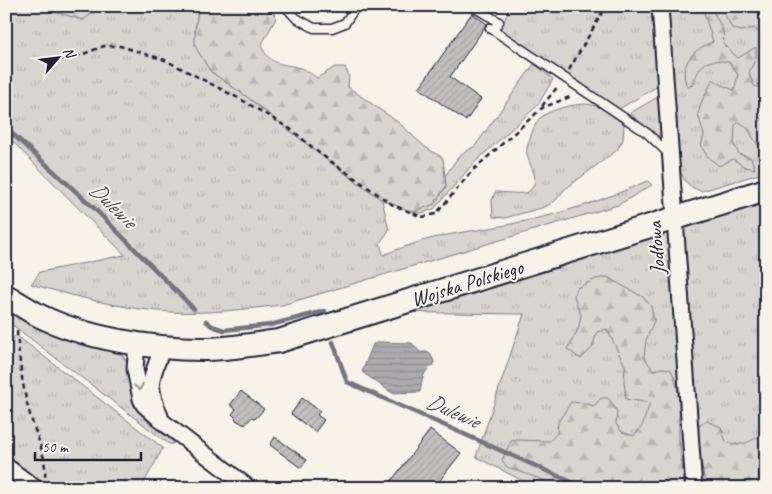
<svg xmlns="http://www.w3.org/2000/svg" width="772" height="494" font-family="Caveat,sans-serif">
  <defs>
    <pattern id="grass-tufts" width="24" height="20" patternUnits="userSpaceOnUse" patternTransform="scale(1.25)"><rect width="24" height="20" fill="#d8d5cf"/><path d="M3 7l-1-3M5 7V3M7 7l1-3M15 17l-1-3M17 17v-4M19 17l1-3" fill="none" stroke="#b9b7b3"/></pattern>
    <pattern id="forest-firs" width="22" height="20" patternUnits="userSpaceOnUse" patternTransform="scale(1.25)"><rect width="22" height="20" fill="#d8d5cf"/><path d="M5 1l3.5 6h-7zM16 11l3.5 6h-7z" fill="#b9b7b3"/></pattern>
    <pattern id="water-rules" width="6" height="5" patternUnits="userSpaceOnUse" patternTransform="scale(1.25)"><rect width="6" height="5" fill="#aeabad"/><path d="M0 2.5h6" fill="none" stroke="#8d8b8e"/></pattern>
    <pattern id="building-hatch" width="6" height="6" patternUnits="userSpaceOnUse" patternTransform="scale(1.25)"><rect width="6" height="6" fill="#c2bfbd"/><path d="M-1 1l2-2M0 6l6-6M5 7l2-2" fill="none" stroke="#a6a4a3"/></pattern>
  </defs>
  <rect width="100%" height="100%" fill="#f7f3e8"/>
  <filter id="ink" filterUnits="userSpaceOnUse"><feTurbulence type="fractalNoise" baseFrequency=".02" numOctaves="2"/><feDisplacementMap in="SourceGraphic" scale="10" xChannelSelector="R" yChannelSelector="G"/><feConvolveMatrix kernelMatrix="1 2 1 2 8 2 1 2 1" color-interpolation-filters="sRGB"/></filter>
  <g filter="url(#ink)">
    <path fill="url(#grass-tufts)" stroke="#7d7c85" d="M6,6h36l6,4 35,9 19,-13h89l7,4 -3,22 15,39 37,26 84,66 51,37 7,30 -9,13 3,12c13,-5 26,-10 39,-14 31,-9 63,-11 94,-18 45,-9 89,-23 131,-42l5,4 -34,20 -336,100c-37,4 -74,9 -112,7 -48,-3 -93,-15 -139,-28l9,-12 85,-17 -119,-120z
      M511,6h141l6,80 -39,23 -119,-80z
      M668,6h98v166l-64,19c-12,-3 -18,-9 -22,-21z
      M534,64l19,15 -15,26 -65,59 -39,45 -12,4 -9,-1 21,-8 12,-17 -1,-11 14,-20 16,-10z
      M656,98l5,11 2,24 -7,4 -26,-24z
      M587,104l14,3 23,17 -1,16 -6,10 -53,40 -9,11 -10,6 -40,11 -12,-1 -1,-16 3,-9c7,0 29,3 33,0 15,-12 1,-25 -1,-38 -1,-5 1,-11 3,-15 2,-7 5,-16 10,-21 10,-9 34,-14 47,-14z
      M766,195v293h-229l-61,-31 48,-143 -145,-2z
      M6,307l114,46c16,16 11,35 18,54 6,16 24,26 36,35l-1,2h-4l-163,-124z
      M16,335l147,113 -22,40h-92l-43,-33v-107z"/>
    <path fill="url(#forest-firs)" stroke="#7d7c85" d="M42,6h60l-19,14 -35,-10z
      M191,6h79l6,12 -15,28c11,21 18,16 39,22 6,1 11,6 17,10l18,-11h10l4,9 -1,11 51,36 26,24 18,11 3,28 -12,18 -21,8 -31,-12 -51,-37 -84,-66 -37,-26 -15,-25v-14l3,-22z
      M702,6h8l13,24 1,15 14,13 18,-11v10l-7,16 5,13 12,3v56l-9,-1 -9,-15 -8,-7 -5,3 -1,19 5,10 12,4 4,11 -10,-2 -12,-8 -14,7 -11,-9 -7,-11 3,-11 -6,-21 4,-13 11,-22 11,7 10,4 4,-15 -9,-13c-23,-4 -29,1 -36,23l-6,2c-9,-22 6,-38 26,-45z
      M720,6h46v31l-12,-9 -12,3 -10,-3z
      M607,277l36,20 8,9 3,15 -8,19 -2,17 9,13 10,-2 8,2c12,25 7,41 8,68 1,17 5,33 5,50h-119l-58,-21 -5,-7 9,-19 5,-1 34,1 7,-8 1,-11 13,-20 12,1 11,3 7,-8h7l9,13 -1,13 6,8 12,4 8,-10 8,-23 -24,-4 -2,-17 1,-16 -18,-37 -10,3 -5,16 -11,11 -14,-10 11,-19 3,-15 -7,-19 3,-8 19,-9z
      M706,421l15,6 5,15c21,6 23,-2 40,-9v29l-7,5 -1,21h-52l-6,-34 -2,-19 1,-9z"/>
    <path fill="url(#water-rules)" stroke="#76747f" d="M380,342l32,1 8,9h9l5,9 -1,5c-10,3 -11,16 -13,26l-28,1 -30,-21 11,-28z"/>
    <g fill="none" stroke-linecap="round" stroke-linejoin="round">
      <path stroke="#76747f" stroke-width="4.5" d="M6,128l88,80 100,101
        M206,321l6,5 12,4 46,-5 55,-14
        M333,342l14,40 238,106"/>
    </g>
    <path fill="url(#building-hatch)" stroke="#22223b" d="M472,13l15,11 -37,53 31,22 -15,22 -47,-33z
      M6,249l5,4 -5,8z
      M241,391l23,18 -9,10 -3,-2 -7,8 -9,-5 -1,-3 -3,-3 4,-5 -6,-4z
      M302,398l18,13 -3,4 7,5 -9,12 -24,-18z
      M430,430l31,23 -27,35h-48z
      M275,437l32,23 -6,8 -31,-23z
      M324,481l9,7h-14z"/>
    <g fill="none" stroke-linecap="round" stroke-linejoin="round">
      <g stroke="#22223b" stroke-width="11">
        <path id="lane" d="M285,6l11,12 18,10h18l13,-5 10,-15
          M472,6l27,16 -6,8
          M490,28l157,105 22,21"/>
      </g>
      <g stroke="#22223b" stroke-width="19">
        <path id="street" d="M660,6l34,482
          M137,343l-2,26 6,30 3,6 19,17 86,66
          M160,416c-14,-32 -9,-38 3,-69
          M6,466l29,22"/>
      </g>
      <g stroke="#22223b" stroke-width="26">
        <path id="primary" d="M6,296c10,6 20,12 30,18 47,24 115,35 167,35 25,0 52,-5 76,-8l487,-151"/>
      </g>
      <path stroke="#22223b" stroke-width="2.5" stroke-dasharray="5 4" stroke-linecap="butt" d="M49,61l24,-3 31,-12h16l45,14 77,40 50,30 27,23 74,52 29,12 14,-3 36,-43 70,-63 30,-12
        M569,70l37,-64
        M542,106l17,-21
        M17,331c2,27 5,54 12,80 6,23 18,44 16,67"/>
      <use href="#lane" stroke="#f7f3e8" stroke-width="8"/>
      <use href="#street" stroke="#f7f3e8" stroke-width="15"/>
      <use href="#primary" stroke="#f7f3e8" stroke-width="22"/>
    </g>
    <defs><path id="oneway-chevron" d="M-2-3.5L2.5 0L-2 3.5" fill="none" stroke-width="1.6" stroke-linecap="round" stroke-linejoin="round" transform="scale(1.25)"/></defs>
    <use stroke="#97959a" href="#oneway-chevron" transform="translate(139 387) rotate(79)"/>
  </g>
  <g text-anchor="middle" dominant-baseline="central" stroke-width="4" stroke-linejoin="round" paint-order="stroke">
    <g font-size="21" fill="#22223b" stroke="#f7f3e8">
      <text transform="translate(656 248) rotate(-94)">Jodłowa</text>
      <text transform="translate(467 283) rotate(-17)">Wojska Polskiego</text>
    </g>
    <g font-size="22" font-style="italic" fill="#535263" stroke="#f7f3e8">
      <text transform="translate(113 205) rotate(44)">Dulewie</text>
      <text transform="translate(453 411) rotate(24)">Dulewie</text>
    </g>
  </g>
  <rect width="772" height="494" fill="none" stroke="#f7f3e8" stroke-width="25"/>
  <rect x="12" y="12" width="747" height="469" fill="none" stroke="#22223b" stroke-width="2" filter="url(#ink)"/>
  <g transform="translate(58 58) rotate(62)" stroke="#f7f3e8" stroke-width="4" paint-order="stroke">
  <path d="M0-4L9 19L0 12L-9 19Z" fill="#22223b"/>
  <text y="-8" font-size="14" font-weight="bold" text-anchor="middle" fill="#22223b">N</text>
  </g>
  <path d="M35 452v8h106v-8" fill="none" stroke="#22223b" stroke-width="2.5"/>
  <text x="42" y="452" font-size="15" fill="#22223b" stroke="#f7f3e8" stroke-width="4" paint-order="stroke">50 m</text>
</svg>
